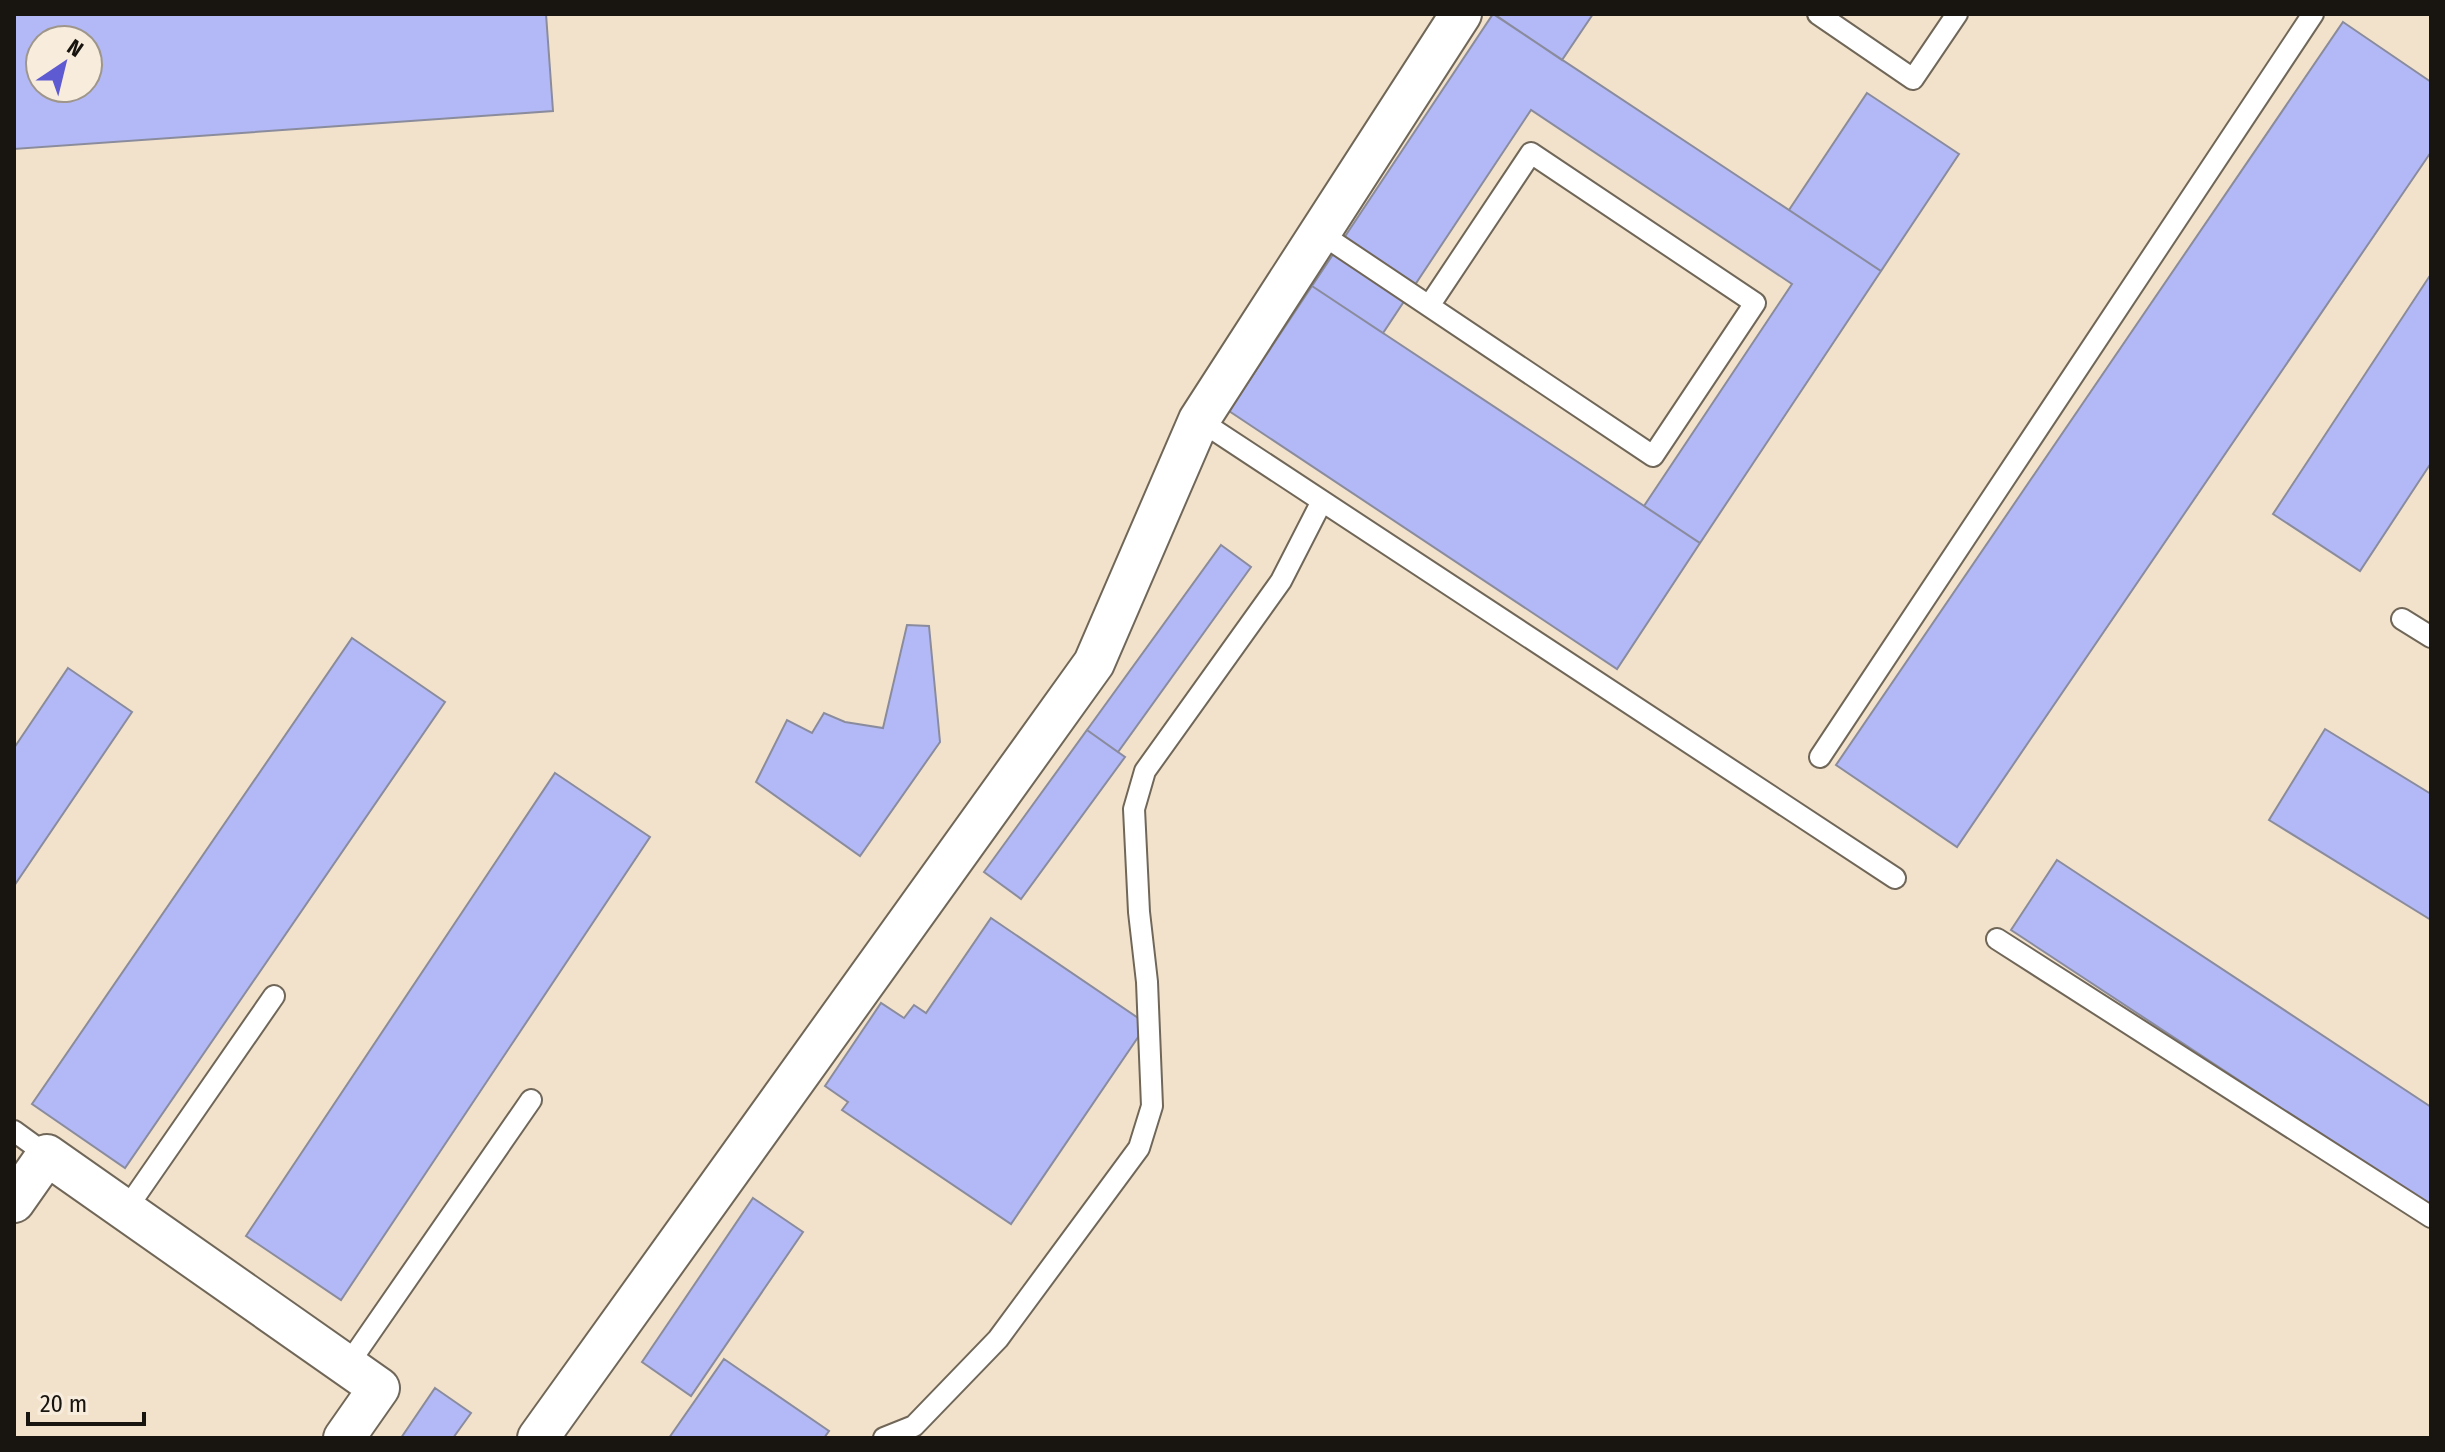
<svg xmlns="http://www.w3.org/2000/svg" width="2445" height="1452" font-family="'Fira Sans Condensed',sans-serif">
  <rect width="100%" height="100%" fill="#f8eddd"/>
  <path fill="#f2e2cb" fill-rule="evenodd" d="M14,14h2417v1424h-2417zM40,40h48v48h-48z"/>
  <path fill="#b3b9f6" stroke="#8a8c9d" stroke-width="2" fill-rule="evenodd" d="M14,14h532l7,97 -539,38zM40,40h48v48h-48z
    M1493,14l388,257 -181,272 -56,-37 148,-222 -261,-174 -148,223 -71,-47z
    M1494,14h99l-31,46z
    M2343,22l88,60v70l-474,695 -121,-82z
    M1867,93l92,61 -78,117 -92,-61z
    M2431,274v189l-71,108 -87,-57z
    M1312,286l388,257 -83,126 -388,-258z
    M1221,545l30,22 -133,185 -31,-22z
    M907,625l22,1 11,116 -80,114 -104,-74 31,-62 25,13 12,-20 21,9 38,6z
    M352,638l93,64 -320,466 -93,-64z
    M68,668l64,44 -118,174v-138z
    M2325,729l106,65v126l-162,-100z
    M1087,730l38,27 -104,142 -37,-27z
    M555,773l95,64 -309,463 -95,-64z
    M2057,860l374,247v100l-420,-277z
    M991,918l156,106 -136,200 -169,-114 6,-8 -23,-16 56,-83 23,15 10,-13 12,8z
    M753,1198l50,34 -112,164 -49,-34z
    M724,1359l105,72 -5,7h-155z
    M435,1388l36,25 -18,25h-52z"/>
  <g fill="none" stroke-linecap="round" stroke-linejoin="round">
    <g stroke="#706759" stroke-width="24">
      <path id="service" d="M1818,14l95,65 44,-65
        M1320,233l333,223 102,-153 -224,-150 -102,153
        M1199,420l696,458
        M2402,619l29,18
        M1820,757l493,-743
        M1997,939l434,278
        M14,1131l33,24
        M125,1211l149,-215
        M347,1366l184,-266
        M884,1438l30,-12 84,-87 141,-191 13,-42 -5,-124 -8,-70 -5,-103 11,-38 136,-190 41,-80"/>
    </g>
    <g stroke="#706759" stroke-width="44">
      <path id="minor" d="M14,1202l33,-47 332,233 -35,50
        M538,1438l556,-775 105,-243 262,-406"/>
    </g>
    <use href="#service" stroke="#fff" stroke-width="20"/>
    <use href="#minor" stroke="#fff" stroke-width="40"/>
  </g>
  <rect width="2445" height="1452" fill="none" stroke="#18140f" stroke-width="32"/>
  <g transform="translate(64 64) rotate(35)"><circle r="38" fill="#f8eddd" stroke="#9e968b" stroke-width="2"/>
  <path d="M0-6L14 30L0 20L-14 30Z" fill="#5e5ad2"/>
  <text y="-12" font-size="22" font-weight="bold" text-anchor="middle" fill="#18140f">N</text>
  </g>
  <path d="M28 1412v12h116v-12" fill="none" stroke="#18140f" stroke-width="4"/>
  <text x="40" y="1412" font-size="24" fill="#18140f" stroke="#f8eddd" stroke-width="6" paint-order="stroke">20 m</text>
</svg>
